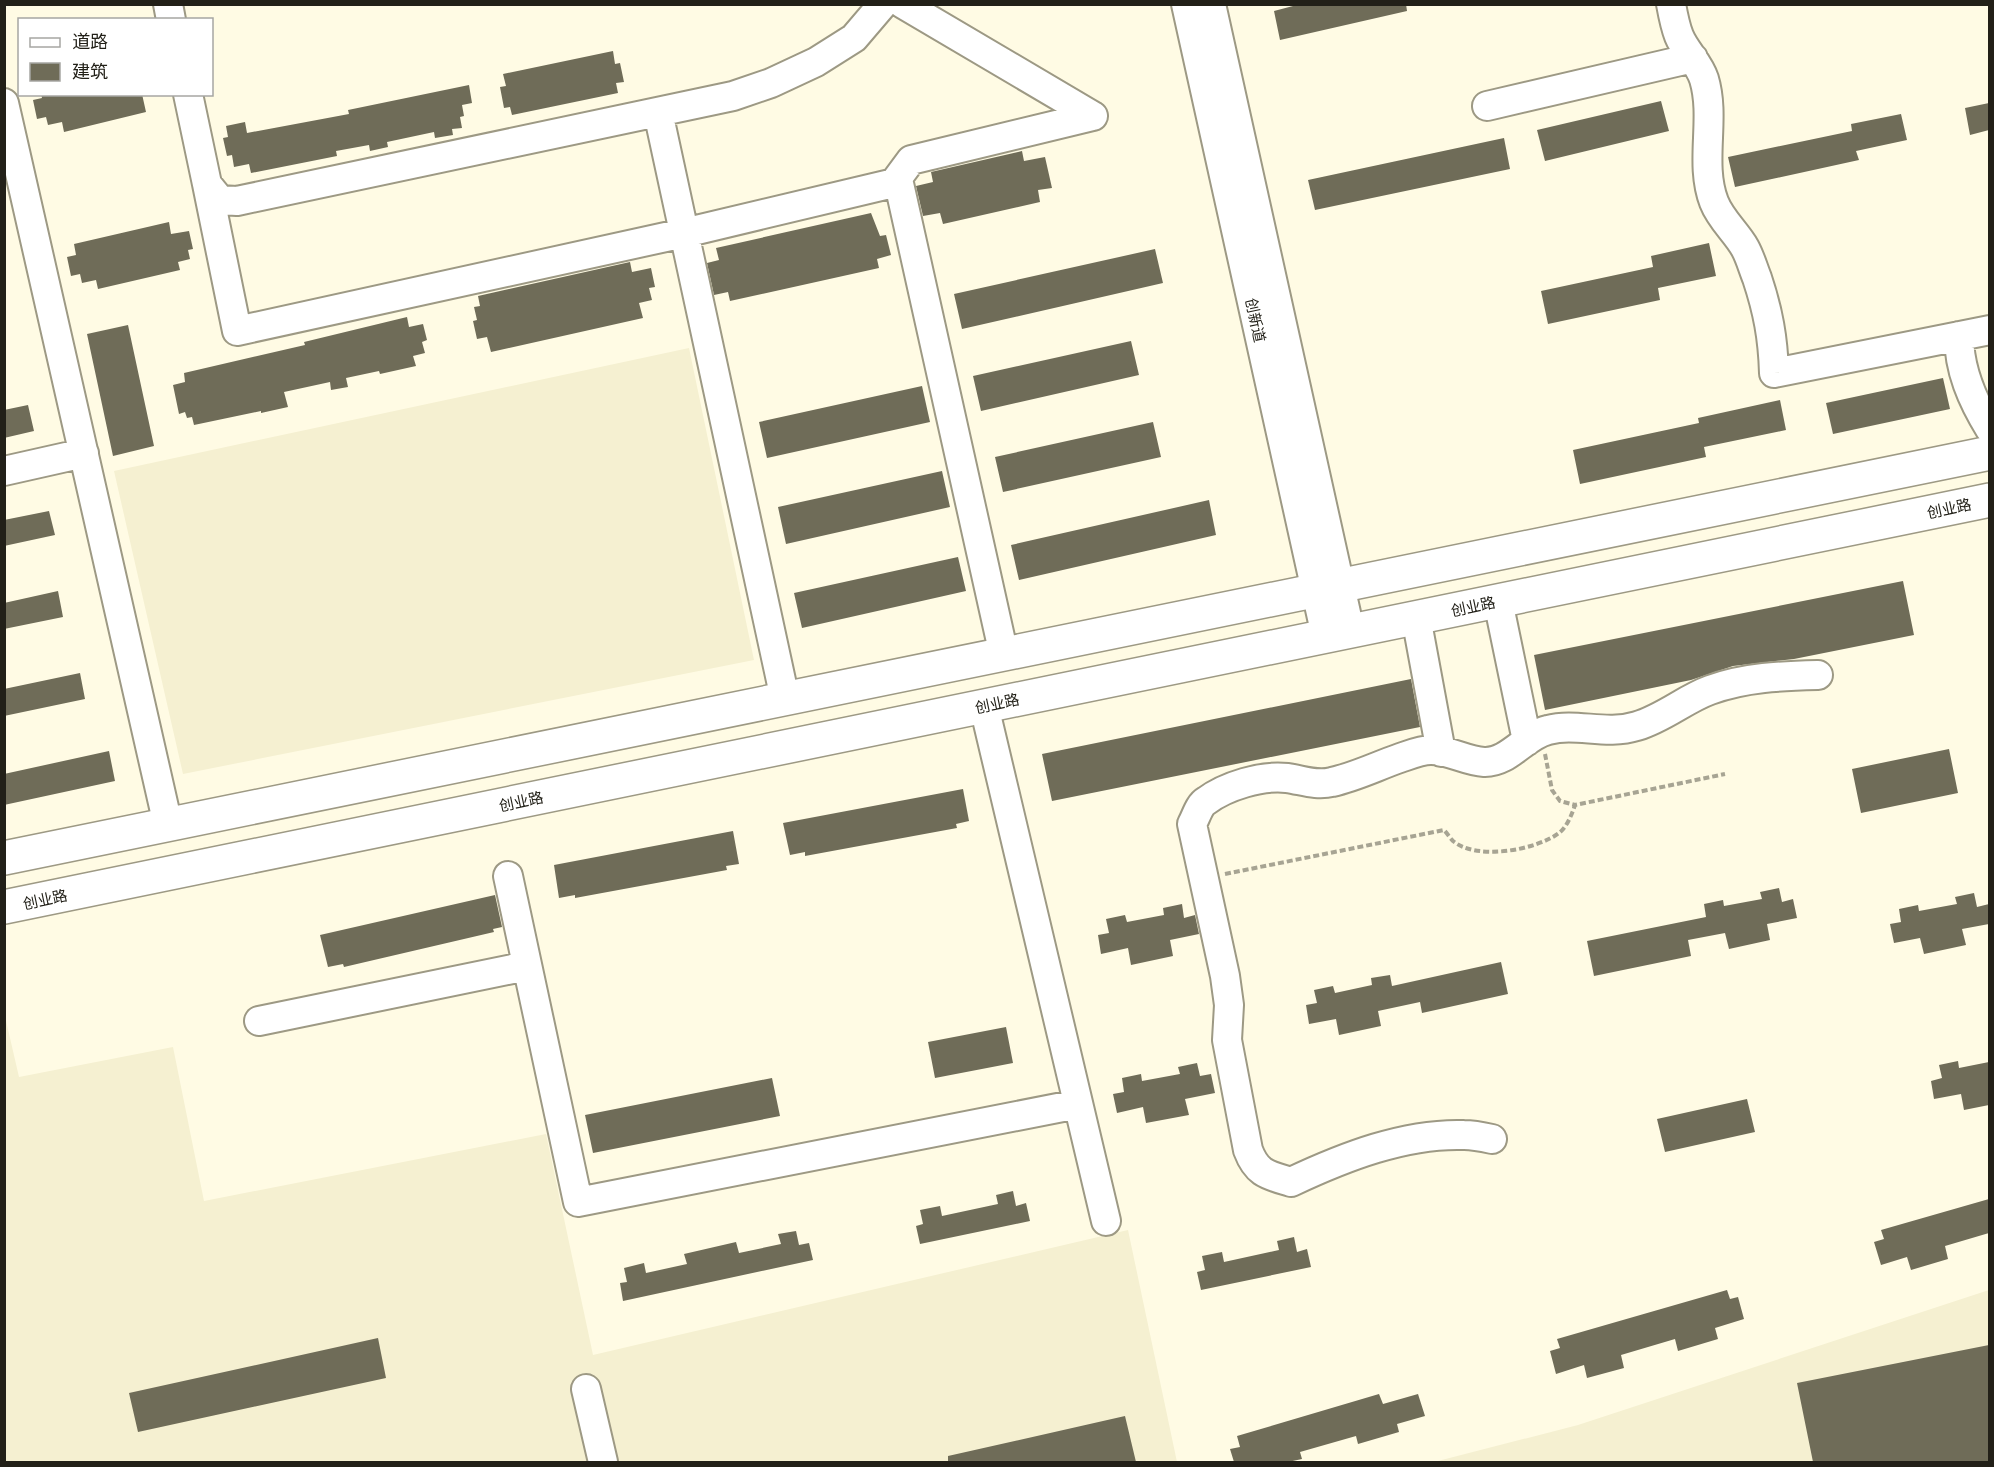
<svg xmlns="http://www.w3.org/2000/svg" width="1994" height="1467" font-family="'PT Serif','Noto Sans SC',serif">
  <rect width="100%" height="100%" fill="#fffbe4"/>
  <path fill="#f5f0d1" d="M689,348l65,312 -571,114 -69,-303z
    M4,1012l15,65 154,-30 31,154 342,-67 47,221 535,-125 49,232h-1172z
    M1989,1290v172h-555l144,-37z"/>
  <path fill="#6f6c58" d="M1293,4h113l1,7 -127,29 -6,-29 19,-5z
    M613,51l2,13 5,-1 4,19 -8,1 2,10 -106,22 -2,-8 -6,1 -4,-21 6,-1 -3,-12z
    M469,85l3,18 -10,2 2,11 -4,1 2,11 -10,1 1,6 -18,3 -1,-6 -47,10 1,5 -18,4 -1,-6 -33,6 1,5 -86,17 -2,-9 -15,3 -2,-12 -5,1 -4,-18 5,-1 -2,-11 19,-4 2,11 102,-19 -1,-4z
    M41,94h101l4,18 -82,20 -2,-10 -14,3 -2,-8 -9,2 -4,-19 9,-2z
    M1661,101l8,30 -124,30 -8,-31z
    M1989,103v27l-19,5 -5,-27z
    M1901,114l6,26 -51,11 3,9 -124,27 -7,-30 124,-26 -1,-7z
    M1504,138l6,31 -195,41 -7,-30z
    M1022,151l2,10 21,-4 7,31 -14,2 2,12 -97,22 -3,-11 -17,3 -7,-30 17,-4 -2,-10z
    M871,213l9,23 6,-1 5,20 -14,4 2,9 -149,33 -2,-9 -14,3 -7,-32 12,-3 -3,-12z
    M169,222l2,12 18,-3 4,18 -5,1 2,9 -12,3 2,8 -82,19 -2,-9 -14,3 -2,-9 -9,2 -4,-19 9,-2 -2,-11z
    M1709,243l7,33 -58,12 2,12 -112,24 -7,-33 112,-24 -2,-11z
    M1155,249l8,34 -201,46 -8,-35z
    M630,262l2,10 19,-4 4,19 -6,1 3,12 -13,3 4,15 -152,34 -4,-15 -10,2 -4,-18 4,-1 -3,-13 6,-1 -2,-10z
    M407,317l2,10 14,-3 4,16 -5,2 3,11 -12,3 3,10 -36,8 -1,-3 -33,7 2,9 -17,3 -1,-8 -46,10 4,15 -27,6v-2l-67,14 -2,-8 -5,1 -2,-6 -6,2 -6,-29 12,-3 -1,-9 121,-28 -1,-3z
    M128,325l26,121 -41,10 -26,-122z
    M1131,341l8,34 -158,36 -8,-35z
    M1943,378l7,31 -117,25 -7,-31z
    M922,386l8,36 -163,36 -8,-36z
    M1780,400l6,30 -82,17 2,10 -126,27 -7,-34 126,-27 -1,-5z
    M28,405l6,26 -30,7v-28z
    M1153,422l8,35 -158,35 -8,-35z
    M942,471l8,36 -164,37 -8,-37z
    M1209,500l7,35 -197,45 -8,-35z
    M49,511l6,24 -51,11v-26z
    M958,557l8,34 -164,37 -8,-35z
    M1903,581l11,54 -120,24 -61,7 -42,14 -146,30 -11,-55z
    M58,591l5,26 -59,12v-26z
    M80,673l5,26 -81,17v-27z
    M1411,679l9,48 -368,74 -10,-47z
    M1949,749l9,44 -97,20 -9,-44z
    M109,751l6,30 -111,24v-31z
    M963,789l6,32 -13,3 1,4 -152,28v-4l-15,3 -7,-32z
    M733,831l6,33 -13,2 1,4 -152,28v-3l-16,3 -5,-33z
    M1779,888l3,14 11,-3 4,19 -30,6 3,16 -41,9 -4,-16 -37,7 3,16 -97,20 -7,-35 119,-24 -2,-13 19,-4 1,6 38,-7 -2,-7z
    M1974,893l3,14 12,-3v20l-27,5 4,16 -42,9 -4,-16 -26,5 -4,-19 11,-2 -2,-13 19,-4 1,6 38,-7 -2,-7z
    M495,895l7,32 -9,2 1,3 -150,35 -1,-3 -15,3 -8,-32z
    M1182,904l2,14 11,-3 4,19 -29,6 3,16 -42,9 -3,-17 -27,6 -3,-19 11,-2 -3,-14 19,-4 2,7 37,-7 -1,-7z
    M1501,962l7,32 -86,19 -2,-11 -42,9 3,15 -42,9 -3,-16 -27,5 -3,-19 11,-2 -3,-13 19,-4 2,7 37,-8 -1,-7 19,-3 2,11z
    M1006,1027l7,36 -78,15 -7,-36z
    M1958,1061l1,7 30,-6v43l-25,5 -3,-16 -27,5 -3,-18 11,-3 -3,-13z
    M1197,1063l3,13 11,-2 4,19 -30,6 4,16 -43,8 -3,-16 -26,6 -4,-19 11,-2 -2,-14 19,-4 1,7 38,-7 -2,-7z
    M772,1078l8,38 -187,37 -8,-38z
    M1747,1099l8,33 -90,20 -8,-33z
    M1013,1191l3,15 10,-3 4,18 -110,23 -4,-18 7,-2 -3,-14 20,-4 2,10 56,-12 -2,-9z
    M1989,1199v34l-44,13 3,13 -37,11 -4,-13 -26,8 -7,-23 10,-3 -3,-9z
    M796,1231l3,14 10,-2 4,17 -190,41 -3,-18 7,-1 -3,-14 20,-5 2,10 41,-9 -3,-10 52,-12 3,11 42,-9 -3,-10z
    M1294,1237l3,15 10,-3 4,18 -110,23 -4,-18 8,-2 -3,-14 20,-4 2,10 55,-12 -2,-9z
    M1727,1290l3,9 8,-2 6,22 -29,9 3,11 -40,12 -3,-12 -54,16 3,13 -37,10 -3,-13 -28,9 -6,-23 10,-3 -3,-9z
    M378,1338l8,40 -248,54 -9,-39z
    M1989,1345v117h-176l-16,-79z
    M1379,1394l4,10 35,-10 7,22 -28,8 2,8 -41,12 -2,-8 -56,16 2,7 -14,3h-54l-4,-13 10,-2 -3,-11z
    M1125,1416l11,46h-188v-6z"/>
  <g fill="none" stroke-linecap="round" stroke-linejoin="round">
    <g stroke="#9d9984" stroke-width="32">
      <path id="minor" d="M168,4l3,16
        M903,4l190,112
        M1186,4l140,632
        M1211,4l139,627
        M1671,4c2,11 4,22 8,32 6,15 20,27 25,43 12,40 -5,84 10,123 7,18 22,30 31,46 5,9 8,20 12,30 11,33 16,60 17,95l216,-43
        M188,94l19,90 13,16 17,1 496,-105 38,-13 45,-21 38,-24 29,-34
        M4,103l164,722
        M1487,106l206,-48
        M658,112l127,587
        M898,179l106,476
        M207,184l30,147 447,-98 210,-50 17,-23 182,-44
        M1959,336c0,34 13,64 31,93
        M4,471l80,-18
        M1498,601l29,140
        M1416,617l25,135
        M984,706l122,515
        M508,876l70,326 500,-98
        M259,1021l268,-55
        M1492,1139c-9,-2 -19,-4 -28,-4 -59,-2 -120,22 -173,47 -23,-7 -34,-8 -43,-32l-21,-110 2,-35 -4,-29 -33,-152c4,-7 7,-19 14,-23 20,-15 56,-26 81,-23 15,2 29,8 45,4 23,-5 45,-16 68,-24 9,-3 21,-8 31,-8 18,0 35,11 53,12 25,1 41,-27 64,-32 29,-8 57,6 89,-4 27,-8 48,-27 73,-36 35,-13 72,-14 108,-15
        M586,1389l17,73"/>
    </g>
    <g stroke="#9d9984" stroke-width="36">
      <path id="major" d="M4,858l1986,-405
        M4,907l1986,-407"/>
    </g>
    <path stroke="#a7a493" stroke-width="4" stroke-dasharray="6 3" stroke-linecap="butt" d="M1545,754l7,36 8,11 15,4
      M1225,874l219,-44c3,3 6,8 9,11 24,20 83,9 106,-8 8,-6 13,-19 16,-28l150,-31"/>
    <use href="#minor" stroke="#fff" stroke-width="28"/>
    <use href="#major" stroke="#fff" stroke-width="33"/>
  </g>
  <g text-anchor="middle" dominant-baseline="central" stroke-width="4.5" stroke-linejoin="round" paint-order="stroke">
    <g font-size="15" fill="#222018" stroke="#fff">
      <text transform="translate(1256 320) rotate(78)">创新道</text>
      <text transform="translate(1949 508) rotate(-12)">创业路</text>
      <text transform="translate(1473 606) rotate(-12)">创业路</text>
      <text transform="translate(997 703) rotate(-12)">创业路</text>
      <text transform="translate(521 801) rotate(-12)">创业路</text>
      <text transform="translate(45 899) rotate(-12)">创业路</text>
    </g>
  </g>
  <rect width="1994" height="1467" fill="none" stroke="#222018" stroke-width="12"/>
  <rect x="18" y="18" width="195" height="78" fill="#ffffff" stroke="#a7a6a3" stroke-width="1.5"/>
  <rect x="30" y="38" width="30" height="9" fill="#ffffff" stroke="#a7a6a3" stroke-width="1.5"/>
  <text x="72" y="48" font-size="18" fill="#222018">道路</text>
  <rect x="30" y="63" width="30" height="18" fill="#6f6c58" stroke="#a7a6a3" stroke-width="1.5"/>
  <text x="72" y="78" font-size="18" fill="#222018">建筑</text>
</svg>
